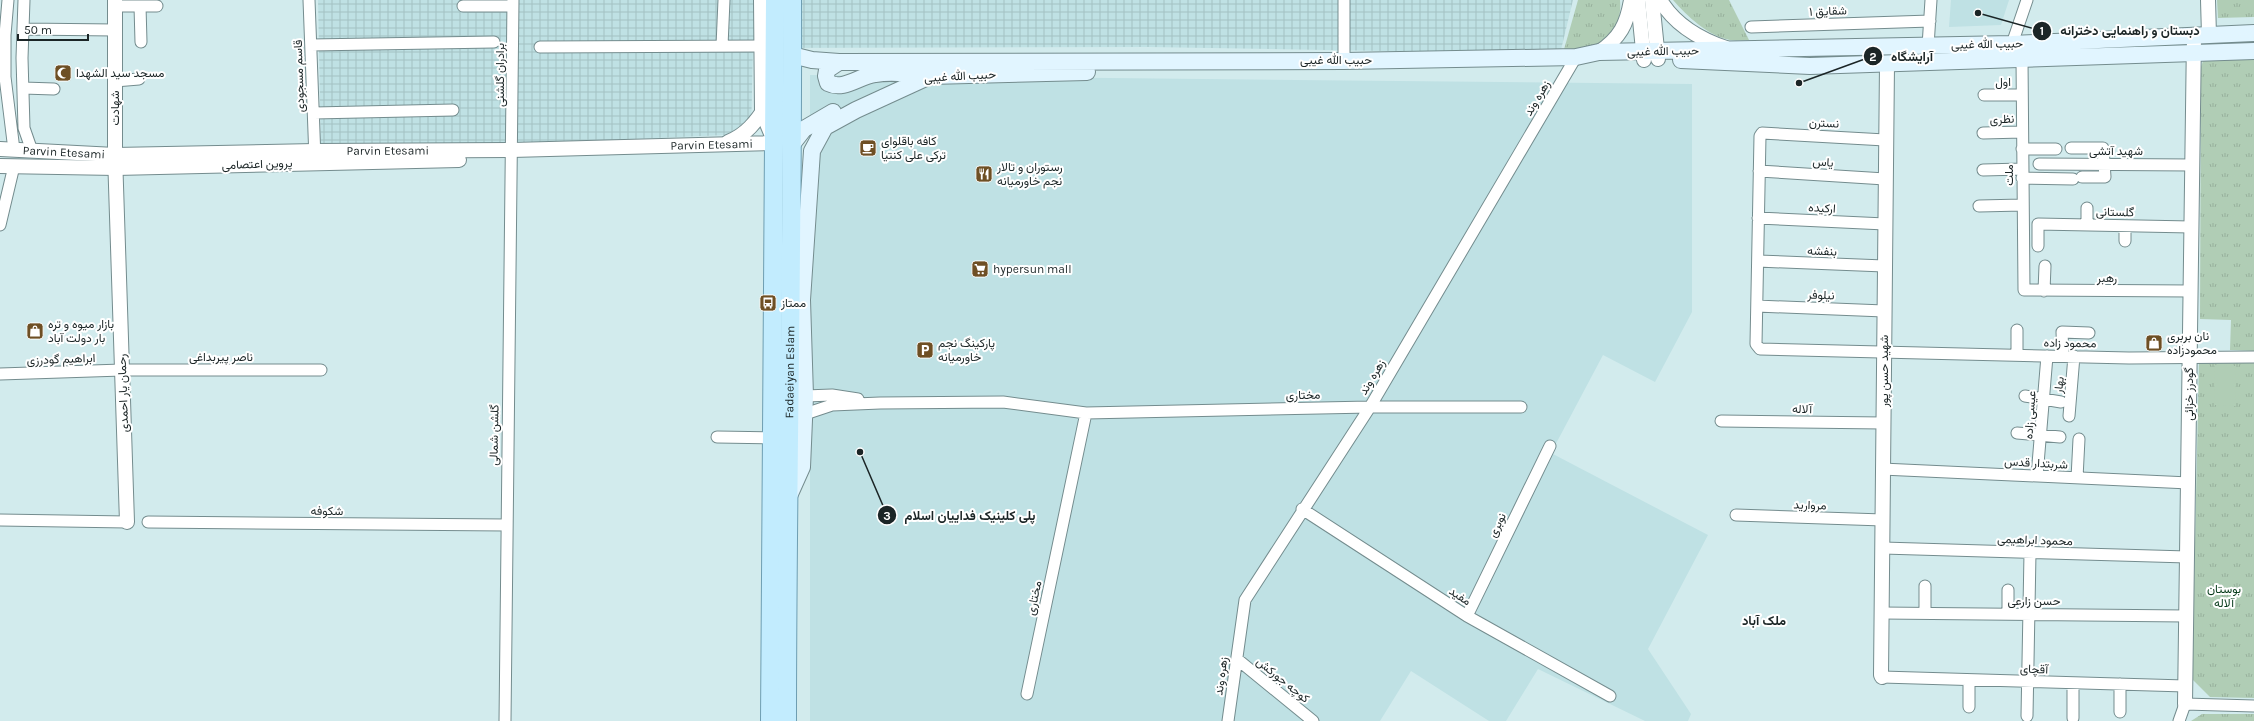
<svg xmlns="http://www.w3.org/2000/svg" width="2254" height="721" font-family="Karla,Vazirmatn,sans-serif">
  <defs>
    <pattern id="industrial-grid" width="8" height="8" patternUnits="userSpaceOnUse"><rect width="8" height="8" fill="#bfe1e4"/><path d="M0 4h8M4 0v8" fill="none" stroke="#a4c1c3"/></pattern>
    <pattern id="park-tufts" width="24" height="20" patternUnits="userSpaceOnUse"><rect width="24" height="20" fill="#b0cdb5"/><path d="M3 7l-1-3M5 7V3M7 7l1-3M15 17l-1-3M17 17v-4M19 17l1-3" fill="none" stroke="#97b09c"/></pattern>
  </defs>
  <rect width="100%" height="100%" fill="#d2ebed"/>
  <path fill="#bfe1e4" d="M1951,0h58l-8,25 -52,2z
    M810,75l882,9v228l-37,70 -52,-27 -52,98 157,82 -60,114 43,65 -3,7h-43l-107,-52 -32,52h-17l-78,-50 -31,50h-570z"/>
  <path fill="url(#industrial-grid)" d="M318,0h1255l-13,54 -411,-7 -396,1 -2,86 -430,18z"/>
  <path fill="url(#park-tufts)" d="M1578,0h42c2,24 -8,32 -23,49l-34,4z
    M1673,0h56l20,40c-6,0 -13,1 -19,0 -22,-4 -43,-24 -57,-40z
    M2217,0h37v17l-36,1z
    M2254,58v293l-24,-1 1,-30 -31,-1 1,-252 2,-6z
    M2199,361l55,1v336l-44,-1 -18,-18z
    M2202,714h52v7h-63z"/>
  <path fill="#b0cdb5" d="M2215,365l21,1 -1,40 -21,-1z"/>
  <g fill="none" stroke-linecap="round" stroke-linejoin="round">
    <g stroke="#748c8e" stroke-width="13">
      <path id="minor" d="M8,0l-3,35v42l9,73
        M24,0l-2,58 2,70 8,23
        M309,0l6,159
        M115,6h42
        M140,6l1,36
        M463,6h50
        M1751,27l179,-6
        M23,29l92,1
        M2012,44l15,-44
        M311,45l183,-3
        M722,46l2,-46
        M1928,46l3,-46
        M540,47l221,-1
        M2022,59l2,231 166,1
        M1344,61v-61
        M115,81l24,-2
        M23,88l31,1
        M1984,95h38
        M314,113l139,-3
        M1983,133l39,-1
        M1885,140l-123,-7 -2,3 -4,208 4,5 369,9 125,-1
        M2071,148h32l2,29h-23
        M2022,149h34
        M2039,164l153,1
        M1983,170l39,-1
        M1759,171l126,8
        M2022,178l51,1
        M1979,206l43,-1
        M2087,208v17
        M1758,218l127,6
        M0,225l14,-59
        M2125,241v-15
        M2038,246v-22l153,3
        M1758,261l126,5
        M2044,291l1,-25
        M1757,306l127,5
        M2017,330v25
        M2063,356l-1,-24 27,1
        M0,374l122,-4h199
        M805,396l27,-1 26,4
        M2025,396l36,6
        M805,414l27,-9 48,-2 123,-1 83,11 284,-6h151
        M2069,416l5,-60
        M1721,421l162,2
        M2017,433l43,4
        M717,437l56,1
        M1882,469l307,14
        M2037,476l10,-120
        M2077,478l2,-39
        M1302,509l165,107 143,80
        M1736,515l147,5
        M0,520l127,2
        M148,522l358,3
        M1883,548l304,9
        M2008,590v24
        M1882,613l304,3
        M1925,613v-27
        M1467,616l83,-170
        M1237,659l76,62
        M1882,677l303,9
        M1027,694l59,-281
        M1969,707v-27
        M2120,712v-28
        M2027,716l3,-163
        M2073,718v-35
        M505,721l8,-721
        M1228,721l17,-121 125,-193 206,-350
        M2179,721l6,-17 69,2"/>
    </g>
    <g stroke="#748c8e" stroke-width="16">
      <g id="tertiary">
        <path d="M115,0v155l12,367"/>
        <path d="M1638,0l6,60"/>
        <path d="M1652,0l6,59"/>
        <path d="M1660,0c15,25 39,39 66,48"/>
        <path d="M2208,0l1,35"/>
        <path d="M1599,52c21,-14 28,-28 32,-52"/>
        <path d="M728,142c18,-7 28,-20 39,-37"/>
        <path id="s1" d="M0,149l115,6 200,-4 197,-1 263,-7 -13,-31 -1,-112"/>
        <path d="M0,166l116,2 343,-8"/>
        <path d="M1882,677l-1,-2 6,-611"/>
        <path d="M2185,704l9,-668"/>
      </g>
    </g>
    <g stroke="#748c8e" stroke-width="18">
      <path id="secondary" d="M792,55l20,5 27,2 505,-1 232,-4 23,-5 413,-8 242,-11
        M1681,60l129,6 444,-15
        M839,62l-12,8 -1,6 2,7c16,8 31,-7 47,-9 18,-3 36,0 54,2
        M921,78l9,-2 157,-4
        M793,143l11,-14 29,-17
        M789,496l13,-29 3,-71 -3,-96 10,-149 13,-24 31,-17 74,-34"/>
    </g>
    <g stroke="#6e9eb2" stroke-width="20">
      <g id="primary">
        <path d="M770,721l5,-721"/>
        <path id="s2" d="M787,721c0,-240 6,-481 5,-721"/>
      </g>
    </g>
    <use href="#minor" stroke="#fff" stroke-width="11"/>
    <use href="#tertiary" stroke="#fff" stroke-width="14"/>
    <use href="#secondary" stroke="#e1f5ff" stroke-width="16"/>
    <use href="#primary" stroke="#c2ecfe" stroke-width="18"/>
  </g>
  <defs>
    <g id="mosque-square" transform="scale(0.9)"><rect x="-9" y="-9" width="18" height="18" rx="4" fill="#6e4f24" stroke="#fff"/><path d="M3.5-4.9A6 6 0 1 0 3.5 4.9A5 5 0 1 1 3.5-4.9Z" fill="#fff"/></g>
    <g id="cafe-square" transform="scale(0.9)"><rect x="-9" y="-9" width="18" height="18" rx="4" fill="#6e4f24" stroke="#fff"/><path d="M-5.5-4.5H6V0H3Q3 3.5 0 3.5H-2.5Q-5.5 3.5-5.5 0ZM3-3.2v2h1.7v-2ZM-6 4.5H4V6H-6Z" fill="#fff"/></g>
    <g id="restaurant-square" transform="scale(0.9)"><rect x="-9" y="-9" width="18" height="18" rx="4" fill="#6e4f24" stroke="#fff"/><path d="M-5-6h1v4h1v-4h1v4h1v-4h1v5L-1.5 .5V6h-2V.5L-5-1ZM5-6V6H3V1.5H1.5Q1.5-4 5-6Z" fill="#fff"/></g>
    <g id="supermarket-square" transform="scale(0.9)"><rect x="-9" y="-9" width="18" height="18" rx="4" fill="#6e4f24" stroke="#fff"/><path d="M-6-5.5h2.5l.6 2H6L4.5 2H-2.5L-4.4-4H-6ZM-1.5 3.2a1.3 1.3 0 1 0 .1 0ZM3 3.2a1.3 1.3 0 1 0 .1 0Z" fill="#fff"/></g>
    <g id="bus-square" transform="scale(0.9)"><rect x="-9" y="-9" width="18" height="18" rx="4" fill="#6e4f24" stroke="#fff"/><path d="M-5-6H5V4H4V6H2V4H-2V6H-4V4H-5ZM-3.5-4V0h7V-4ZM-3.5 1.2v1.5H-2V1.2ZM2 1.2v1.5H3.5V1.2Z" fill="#fff"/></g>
    <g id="shop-square" transform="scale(0.9)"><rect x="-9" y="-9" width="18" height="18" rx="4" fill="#6e4f24" stroke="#fff"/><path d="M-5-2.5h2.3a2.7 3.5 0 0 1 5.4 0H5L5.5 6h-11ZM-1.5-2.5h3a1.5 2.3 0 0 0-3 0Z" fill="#fff"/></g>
    <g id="parking-square" transform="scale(0.9)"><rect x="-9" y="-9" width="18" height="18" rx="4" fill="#6e4f24" stroke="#fff"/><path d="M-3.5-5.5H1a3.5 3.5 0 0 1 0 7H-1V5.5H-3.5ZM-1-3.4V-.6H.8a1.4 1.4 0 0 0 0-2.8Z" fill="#fff"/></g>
  </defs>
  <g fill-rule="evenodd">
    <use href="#mosque-square" x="63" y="73"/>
    <use href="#cafe-square" x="868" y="148"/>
    <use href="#restaurant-square" x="984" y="174"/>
    <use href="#supermarket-square" x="980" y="269"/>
    <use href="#bus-square" x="768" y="303"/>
    <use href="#shop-square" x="35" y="331"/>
    <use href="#shop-square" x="2154" y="343"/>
    <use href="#parking-square" x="925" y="350"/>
  </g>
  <g text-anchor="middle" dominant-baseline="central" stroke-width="4" stroke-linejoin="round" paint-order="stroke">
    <g font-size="12" fill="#1b2526" stroke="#fff">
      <text transform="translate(1828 11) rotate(-2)">شقایق ۱</text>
      <text transform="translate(1987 44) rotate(-1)">حبیب الله غیبی</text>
      <text transform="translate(1663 51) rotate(-1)">حبیب الله غیبی</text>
      <text x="1336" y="60">حبیب الله غیبی</text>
      <text transform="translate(500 75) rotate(-90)">برادران گلشنی</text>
      <text transform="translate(299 76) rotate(-92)">قاسم مسجودی</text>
      <text transform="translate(960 76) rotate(-3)">حبیب الله غیبی</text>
      <text transform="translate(2003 82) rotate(-1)">اول</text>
      <text transform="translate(1537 98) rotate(-59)">زهره وند</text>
      <text transform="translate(115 108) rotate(-90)">شهادت</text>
      <text transform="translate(2002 119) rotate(-2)">نظری</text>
      <text transform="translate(1824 123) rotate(3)">نسترن</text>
      <text stroke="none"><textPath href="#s1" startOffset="712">Parvin Etesami</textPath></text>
      <text stroke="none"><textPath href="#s1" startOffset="388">Parvin Etesami</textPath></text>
      <text x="2116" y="151">شهید آتشی</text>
      <text stroke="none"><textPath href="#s1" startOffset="64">Parvin Etesami</textPath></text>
      <text transform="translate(1823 162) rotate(4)">یاس</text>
      <text transform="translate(257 164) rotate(-2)">پروین اعتصامی</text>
      <text transform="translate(2009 175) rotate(-90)">ملت</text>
      <text transform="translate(1822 208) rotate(3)">ارکیده</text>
      <text transform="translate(2115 212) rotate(1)">گلستانی</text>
      <text transform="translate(1822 251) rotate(2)">بنفشه</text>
      <text x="2107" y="278">رهبر</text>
      <text transform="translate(1821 295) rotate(2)">نیلوفر</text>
      <text transform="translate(2070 343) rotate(1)">محمود زاده</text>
      <text x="221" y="357">ناصر پیربداغی</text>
      <text transform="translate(61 359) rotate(-2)">ابراهیم گودرزی</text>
      <text transform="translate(1884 371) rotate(-90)">شهید حسن پور</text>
      <text stroke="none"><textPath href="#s2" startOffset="349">Fadaeiyan Eslam</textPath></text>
      <text transform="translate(1372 377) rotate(-59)">زهره وند</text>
      <text transform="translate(2059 385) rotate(-84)">بهار</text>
      <text transform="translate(123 393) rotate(-92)">رحمان یار احمدی</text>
      <text transform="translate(2189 394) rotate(-90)">گودرز خزائی</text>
      <text transform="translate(1303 395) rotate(-1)">مختاری</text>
      <text transform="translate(1802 409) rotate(1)">آلاله</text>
      <text transform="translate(2030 415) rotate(-86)">عيسی زاده</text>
      <text transform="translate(494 435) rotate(-89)">گلشن شمالی</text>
      <text transform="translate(2036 463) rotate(3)">شربتدار قدس</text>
      <text transform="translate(1810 505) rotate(2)">مروارید</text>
      <text transform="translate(327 511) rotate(1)">شکوفه</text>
      <text transform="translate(1497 525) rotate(-64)">نوبری</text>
      <text transform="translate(2035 540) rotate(2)">محمود ابراهیمی</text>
      <text transform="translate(1460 596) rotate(33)">مفید</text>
      <text transform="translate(1034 598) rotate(-78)">مختاری</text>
      <text x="2034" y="601">حسن زارعی</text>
      <text transform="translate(2034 669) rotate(2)">آقچای</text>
      <text transform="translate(1221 676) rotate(-82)">زهره وند</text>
      <text transform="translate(1283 680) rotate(39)">کوچه جورکش</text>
    </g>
    <g font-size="12" fill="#1b2526" stroke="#fff" text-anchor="start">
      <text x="76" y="73">مسجد سید الشهدا</text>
      <text x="881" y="141">کافه باقلوای<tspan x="881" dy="14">ترکی علی کنتیا</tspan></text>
      <text x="997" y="167">رستوران و تالار<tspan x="997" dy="14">نجم خاورمیانه</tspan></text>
      <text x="993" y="269">hypersun mall</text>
      <text x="781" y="303">ممتاز</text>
      <text x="48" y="324">بازار میوه و تره<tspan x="48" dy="14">بار دولت آباد</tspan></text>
      <text x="2167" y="336">نان بربری<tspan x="2167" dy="14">محمودزاده</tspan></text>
      <text x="938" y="343">پارکینگ نجم<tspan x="938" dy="14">خاورمیانه</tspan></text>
    </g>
    <g font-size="12" fill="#043918" stroke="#fff">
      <text x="2224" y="589">بوستان<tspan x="2224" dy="14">آلاله</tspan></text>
    </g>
    <g font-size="13" font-weight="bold" fill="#1b2526" stroke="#fff">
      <text x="1764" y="620">ملک آباد</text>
    </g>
  </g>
  <path fill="none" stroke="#1b2526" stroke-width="1.5" d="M1978 13L2042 31M1799 83L1873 56M860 452L887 515"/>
  <g fill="#1b2526" stroke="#fff" stroke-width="1.5">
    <circle cx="1978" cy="13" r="4"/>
    <circle cx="1799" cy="83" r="4"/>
    <circle cx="860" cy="452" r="4"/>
    <circle cx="2042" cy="31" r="10"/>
    <circle cx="1873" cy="56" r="10"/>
    <circle cx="887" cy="515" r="10"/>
  </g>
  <g font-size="12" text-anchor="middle" font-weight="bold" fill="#fff">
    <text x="2042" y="35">1</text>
    <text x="1873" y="61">2</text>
    <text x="887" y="520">3</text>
  </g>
  <g font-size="13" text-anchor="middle" font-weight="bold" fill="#1b2526" stroke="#fff" stroke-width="4" stroke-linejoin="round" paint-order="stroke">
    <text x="2130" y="35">دبستان و راهنمایی دخترانه</text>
    <text x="1912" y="61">آرایشگاه</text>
    <text x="970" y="520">پلی کلینیک فداییان اسلام</text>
  </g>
  <path d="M18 34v6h70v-6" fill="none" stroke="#1b2526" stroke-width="2"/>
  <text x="24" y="34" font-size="12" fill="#1b2526" stroke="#ffffff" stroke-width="3" paint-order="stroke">50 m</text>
</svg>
